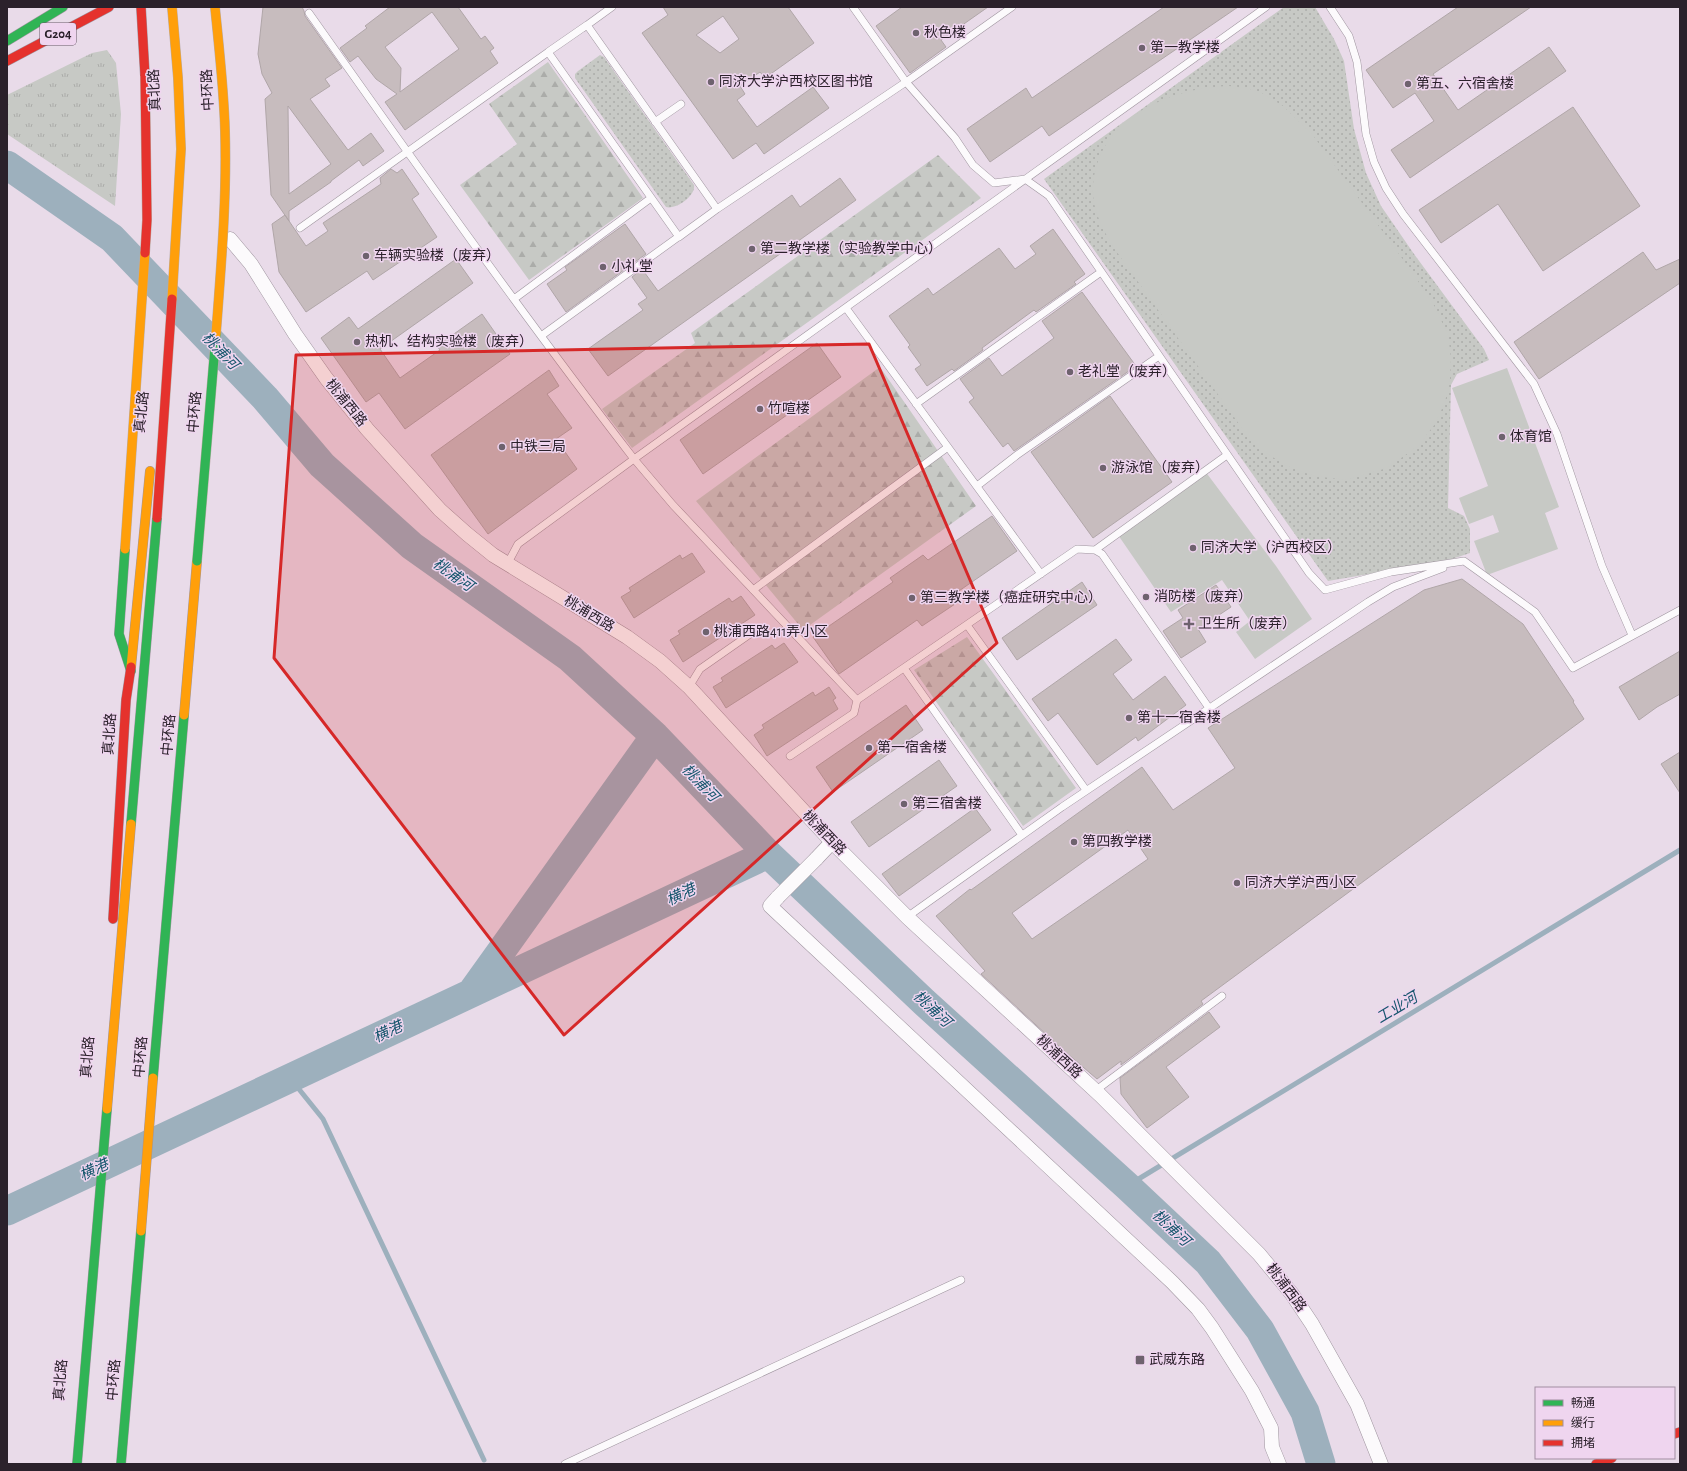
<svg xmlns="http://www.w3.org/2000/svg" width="1687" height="1471" font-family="'Alegreya Sans','Noto Sans SC',sans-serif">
  <defs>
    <pattern id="grass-dots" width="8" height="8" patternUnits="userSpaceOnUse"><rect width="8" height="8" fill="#c7c9c5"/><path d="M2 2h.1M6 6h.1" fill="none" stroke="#abaca9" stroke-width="1.8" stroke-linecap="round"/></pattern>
    <pattern id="forest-firs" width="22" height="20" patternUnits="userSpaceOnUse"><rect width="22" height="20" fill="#c7c9c5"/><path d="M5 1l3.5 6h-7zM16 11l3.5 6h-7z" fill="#abaca9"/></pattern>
    <pattern id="park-tufts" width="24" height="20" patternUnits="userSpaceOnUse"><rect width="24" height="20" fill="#c7c9c5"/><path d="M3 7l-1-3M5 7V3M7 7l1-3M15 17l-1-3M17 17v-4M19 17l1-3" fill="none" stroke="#abaca9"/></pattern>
  </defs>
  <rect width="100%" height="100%" fill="#e9dbe9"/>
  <path fill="url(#grass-dots)" d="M1284,7h31l19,32 10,22 10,68 12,44 15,33 33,48 70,95 5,11 -32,14 -6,11 -3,123 16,8 6,13v24l-24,8 -118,20 -284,-402z
    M600,55l4,2 90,128c2,11 -18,25 -28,22l-91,-129v-4l3,-3z"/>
  <path fill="url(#forest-firs)" d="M548,62l95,136 -114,82 -69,-95 57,-41 -28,-40z
    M938,155l43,43 -349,250 -30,-39 93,-66 -4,-10z
    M880,367l96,139 -173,124 -107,-129z
    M967,637l109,151 -53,38 -109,-156z"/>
  <path fill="url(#park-tufts)" d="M107,50l9,13 5,51 -6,92 -108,-72v-39l85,-42z"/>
  <path fill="#c7c9c5" d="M1229,86l18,2 15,5 21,13 29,28 100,138 23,35 13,28 3,23 -1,21 -5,23 -10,22 -17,22 -31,22 -40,12 -33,-4 -27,-10 -21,-13 -22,-22 -130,-183c-10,-17 -21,-36 -21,-56 0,-72 75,-104 136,-106z
    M1507,368l52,139 -14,6 13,36 -71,26 -13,-34 25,-9 -6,-17 -24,9 -10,-26 29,-12 -36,-98z
    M1205,471l71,95 36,53 -57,40 -19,-27 14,-11 -28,-41 -51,32 -55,-80z"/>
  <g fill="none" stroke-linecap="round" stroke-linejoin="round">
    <path stroke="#9db0bd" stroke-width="5" d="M290,1078l33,41 161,341
      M1127,1186l553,-336"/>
    <path stroke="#9db0bd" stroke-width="29" d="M7,165l105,73 153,160 57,67 90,81 158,112 85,78 113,118 156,148 203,184 81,76 52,68 45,82 16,52
      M472,992l183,-256
      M7,1211l761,-357"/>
  </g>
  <path fill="#c7bcbe" stroke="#b0a6a8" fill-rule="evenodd" d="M263,7h39l2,4 1,5 37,52 -17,11 5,7 -20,13 38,51 23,-17 13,18 -21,15 -4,-6 -28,21v1l-42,29v10l-18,-26 -6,-96 7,-6 -10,-19 -4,-20zM288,106l43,58 -42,30z
    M390,7h68l23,32 4,-3 9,12 -4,3 8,12 -93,67 -20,-28 12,-8 -21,-15 -18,-23 -8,6 -10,-14 27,-20 -2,-2zM432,12l27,37 -59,43 1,-24 -16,-21z
    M663,7h125l26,36 -49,35 -5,-6 -20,14 5,8 -8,6 20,27 56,-40 16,21 -65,46 -8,-11 -23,16 -91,-126 26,-18zM723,16l16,23 -19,14 -24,-18z
    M902,7h86l-47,33 5,7 -36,26 -34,-47z
    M1164,7h74l-189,129 -7,-10 -52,36 -23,-33 59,-41 6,10z
    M1458,7h73l-98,67 25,36 91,-63 17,24 -156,107 -19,-28 43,-29 -19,-28 -22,15 -27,-38z
    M1573,107l67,99 -97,65 -45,-67 -57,39 -22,-33z
    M391,169l6,4 5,-4 17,25 -7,5 25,38 -64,43 -6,-9 -61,41 -27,-40 -7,-48 13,-9 21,31 22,-15 -5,-8 58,-39 -1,-6z
    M840,178l16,22 -248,176 -20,-27 55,-39 -5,-6 9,-6 -15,-21 10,-8 16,22 134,-96 8,12z
    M625,224l21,30 -80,58 -19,-28 20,-14 -2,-3z
    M1053,229l32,45 -11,8 2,2 -40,28 -2,-2 -52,38 1,2 -29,21 -2,-2 -25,17 -12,-17 6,-4 -13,-18 2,-2 -21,-29 39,-28 5,7 66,-47 16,21 21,-15 -6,-8z
    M1643,252l13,18 24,-11v24l-141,96 -25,-37z
    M456,259l17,24 -93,66 20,29 40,-28 -3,-4 45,-32 28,40 -105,75 -26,-36 -13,9 -45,-64 28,-21 9,12z
    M1082,292l54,74 -122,85 -6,-8 -5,4 -34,-45 5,-4 -14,-19 29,-21 13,18 52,-38 -12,-17z
    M817,343l24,34 -138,97 -23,-34z
    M549,370l10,16 -12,8 25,34 -16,11 21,30 -89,65 -57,-79z
    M1110,396l62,86 -79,56 -62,-86z
    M992,516l25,35 -64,44 5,7 -36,24 -5,-6 -78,54 -26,-37 80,-55 -3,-4 33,-23 5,5z
    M692,553l13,19 -71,46 -13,-21 10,-6 -2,-3 51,-33 2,4z
    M1462,579l61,45 51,77 -1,1 11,17 -383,282 2,3 -82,61v-4l-24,18 -35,-30 -81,-75 4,-3 -49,-55 34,-27 1,1 171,-123 31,43 62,-42 -27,-40 216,-138zM1128,830l20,29 -116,80 -20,-26z
    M1082,582l15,23 -80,55 -15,-22z
    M1216,585l15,22 -33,22 8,13 -25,16 -18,-27 20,-13 -5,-8z
    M741,596l14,19 -72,47 -13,-22 10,-6 -2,-3 51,-33 3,4z
    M1116,639l16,21 -19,14 20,26 32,-24 21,29 -48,36 -2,-4 -39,28 -39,-52 -10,8 -16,-22z
    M784,643l14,19 -72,46 -13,-21 10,-6 -2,-3 51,-33 3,4z
    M1680,651v43l-23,13 -18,13 -20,-33z
    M829,687l7,11 -3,2 5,9 -71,47 -13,-21 10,-7 -2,-3 51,-33 2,4z
    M906,705l17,25 -90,62 -17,-25z
    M1680,752v41l-19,-29z
    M939,760l18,26 -88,61 -18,-25z
    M975,808l16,22 -92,66 -17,-22z
    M1209,1012l11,15 -54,40 23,30 -42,31 -26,-34 -1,-16z"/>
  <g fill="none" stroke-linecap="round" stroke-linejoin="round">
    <g stroke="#9f959f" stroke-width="8">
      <path id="lane" d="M853,7l53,75 49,56 18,27 21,18 31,-4 24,17 260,377 16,17 66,-18 73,-11 71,51 38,56 107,-58
        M1330,7l19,29 8,26 9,72 8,28 12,26 17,26 131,170 23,50 45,132 30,69
        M309,13c106,150 213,301 325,446l632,-452
        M587,25l130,184 -38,28 -131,-185z
        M583,28l29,-21
        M655,122l26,-18
        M300,228l251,-178
        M514,299l137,-101
        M846,308l195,266
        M541,336l176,-127 189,-127 106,-75
        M916,404l185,-132
        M977,486l40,-31 142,-99
        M1095,550l7,4 107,154
        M510,559l8,-15 116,-85 39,46 184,195
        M753,590l195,-143
        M967,625l119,165
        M904,668l118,167
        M689,687l11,-18 53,-37
        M790,756l64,-43 3,-13 220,-151 18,1 132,-95
        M907,917l155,-110 306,-205 25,-15 50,-19
        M1095,1091l127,-95
        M565,1464l396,-184"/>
    </g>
    <g stroke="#9f959f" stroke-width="15">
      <path id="street" d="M230,239l21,25 44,70 31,44 41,51 73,81 27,24 26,21 134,82 33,24 29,26 143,155 75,75 193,178 159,159 33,40 20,30 45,80 24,60
        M816,859l16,-17
        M778,897l-8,9 402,376 26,27 14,19 40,63 19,37 1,19 7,17"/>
    </g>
    <g stroke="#9f959f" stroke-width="10">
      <path id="fast" d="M7,41l56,-34
        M125,549l-6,85 12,37
        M131,824l26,-306
        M153,1078l31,-363
        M77,1464l30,-355
        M121,1464l20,-233"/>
    </g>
    <g stroke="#9f959f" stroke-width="10">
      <path id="slow" d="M131,667l19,-196
        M184,715l13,-154
        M107,1109l24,-285
        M141,1231l12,-153"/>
    </g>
    <g stroke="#9f959f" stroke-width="10">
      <path id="jam" d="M141,7l4,69
        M7,61l102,-54
        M113,919l13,-219 5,-33
        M1674,1434l6,-2
        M1596,1464l16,-6"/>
    </g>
    <use href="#lane" stroke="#fcfafc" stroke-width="7"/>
    <use href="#street" stroke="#fcfafc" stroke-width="14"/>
    <use href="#fast" stroke="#30b455" stroke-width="9"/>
    <use href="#slow" stroke="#ff9f0a" stroke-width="9"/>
    <use href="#jam" stroke="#e5322d" stroke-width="9"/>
    <g stroke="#9f959f" stroke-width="15" stroke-linecap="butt">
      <path id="street-bridge" d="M778,897l38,-38"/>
    </g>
    <g stroke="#b9aca6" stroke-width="10" stroke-linecap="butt">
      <path id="fast-bridge" d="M197,561l19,-227"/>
    </g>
    <g stroke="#b9aca6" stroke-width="10" stroke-linecap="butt">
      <path id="slow-bridge" d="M172,7l6,71 3,71 -9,150
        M215,7c4,41 9,83 10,124 2,68 -4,136 -9,203
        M125,549l20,-296"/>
    </g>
    <g stroke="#b9aca6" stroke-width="10" stroke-linecap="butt">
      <path id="jam-bridge" d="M145,253l2,-33 -2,-144
        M157,518l15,-219"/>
    </g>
    <use href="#street-bridge" stroke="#fcfafc" stroke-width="14"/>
    <use href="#fast-bridge" stroke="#30b455" stroke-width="9"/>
    <use href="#slow-bridge" stroke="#ff9f0a" stroke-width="9"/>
    <use href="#jam-bridge" stroke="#e5322d" stroke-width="9"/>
  </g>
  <path fill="#d62828" fill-opacity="0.2" stroke="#d62828" stroke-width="3" stroke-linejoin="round" d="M869,344l128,299 -433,392 -290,-377 22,-303z"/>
  <g fill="#6e626e" stroke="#efd5ef" stroke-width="1.5">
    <circle cx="916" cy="33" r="4"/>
    <circle cx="1142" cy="48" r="4"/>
    <circle cx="711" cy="82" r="4"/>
    <circle cx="1408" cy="84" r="4"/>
    <circle cx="752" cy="249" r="4"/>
    <circle cx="366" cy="256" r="4"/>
    <circle cx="603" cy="267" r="4"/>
    <circle cx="357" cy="342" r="4"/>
    <circle cx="1070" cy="372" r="4"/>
    <circle cx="760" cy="409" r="4"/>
    <circle cx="1502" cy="437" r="4"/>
    <circle cx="502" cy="447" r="4"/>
    <circle cx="1103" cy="468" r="4"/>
    <circle cx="1193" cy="548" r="4"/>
    <circle cx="1146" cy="597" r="4"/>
    <circle cx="912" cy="598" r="4"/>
    <path d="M1187 618h4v4h4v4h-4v4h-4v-4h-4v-4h4z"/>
    <circle cx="706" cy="632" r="4"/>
    <circle cx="1129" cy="718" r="4"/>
    <circle cx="869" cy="748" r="4"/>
    <circle cx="904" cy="804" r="4"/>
    <circle cx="1074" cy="842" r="4"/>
    <circle cx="1237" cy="883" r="4"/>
    <rect x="1135" y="1355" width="10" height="10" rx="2"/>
  </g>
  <g text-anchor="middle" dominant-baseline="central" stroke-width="3" stroke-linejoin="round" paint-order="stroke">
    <rect fill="#efd5ef" stroke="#665766" stroke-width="1" x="40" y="23" width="36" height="22" rx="3"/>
    <g font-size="13" font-weight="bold" fill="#2b212b">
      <text x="58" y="34">G204</text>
    </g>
    <g font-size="14" fill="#2b212b" stroke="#efd5ef" text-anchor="start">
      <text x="924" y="33">秋色楼</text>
      <text x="1150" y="48">第一教学楼</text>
      <text x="719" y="82">同济大学沪西校区图书馆</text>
      <text x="1416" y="84">第五、六宿舍楼</text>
      <text x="760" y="249">第二教学楼（实验教学中心）</text>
      <text x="374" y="256">车辆实验楼（废弃）</text>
      <text x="611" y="267">小礼堂</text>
      <text x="365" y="342">热机、结构实验楼（废弃）</text>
      <text x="1078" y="372">老礼堂（废弃）</text>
      <text x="768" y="409">竹喧楼</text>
      <text x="1510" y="437">体育馆</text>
      <text x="510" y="447">中铁三局</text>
      <text x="1111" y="468">游泳馆（废弃）</text>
      <text x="1201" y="548">同济大学（沪西校区）</text>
      <text x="1154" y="597">消防楼（废弃）</text>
      <text x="920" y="598">第三教学楼（癌症研究中心）</text>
      <text x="1198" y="624">卫生所（废弃）</text>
      <text x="714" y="632">桃浦西路411弄小区</text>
      <text x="1137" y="718">第十一宿舍楼</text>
      <text x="877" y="748">第一宿舍楼</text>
      <text x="912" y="804">第三宿舍楼</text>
      <text x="1082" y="842">第四教学楼</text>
      <text x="1245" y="883">同济大学沪西小区</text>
      <text x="1149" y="1360">武威东路</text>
    </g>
    <g font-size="14" fill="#2b212b" stroke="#efd5ef">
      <text transform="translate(155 90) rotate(-93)">真北路</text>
      <text transform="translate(208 90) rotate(-93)">中环路</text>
      <text transform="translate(346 403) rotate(51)">桃浦西路</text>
      <text transform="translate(142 412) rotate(-84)">真北路</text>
      <text transform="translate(195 412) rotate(-85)">中环路</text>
      <text transform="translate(589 614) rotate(31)">桃浦西路</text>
      <text transform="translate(110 734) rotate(-86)">真北路</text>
      <text transform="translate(169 735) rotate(-85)">中环路</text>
      <text transform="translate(824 833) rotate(46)">桃浦西路</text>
      <text transform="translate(88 1057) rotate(-85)">真北路</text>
      <text transform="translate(141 1057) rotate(-85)">中环路</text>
      <text transform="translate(1059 1057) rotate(43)">桃浦西路</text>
      <text transform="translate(1286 1288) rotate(53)">桃浦西路</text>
      <text transform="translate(61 1380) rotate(-85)">真北路</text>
      <text transform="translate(114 1380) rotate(-85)">中环路</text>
    </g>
    <g font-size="15" font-style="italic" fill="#15566c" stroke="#efd5ef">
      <text transform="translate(220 351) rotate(46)">桃浦河</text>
      <text transform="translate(453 575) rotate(35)">桃浦河</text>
      <text transform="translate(700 783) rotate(46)">桃浦河</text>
      <text transform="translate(681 895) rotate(-25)">横港</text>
      <text transform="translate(1397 1008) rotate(-31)">工业河</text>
      <text transform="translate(932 1009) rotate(43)">桃浦河</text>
      <text transform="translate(388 1032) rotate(-25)">横港</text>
      <text transform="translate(94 1170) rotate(-25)">横港</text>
      <text transform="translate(1171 1228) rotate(43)">桃浦河</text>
    </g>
  </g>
  <rect width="1687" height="1471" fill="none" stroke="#2b212b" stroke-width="16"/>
  <rect x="1535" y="1387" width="140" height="72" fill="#efd5ef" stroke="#a18da1"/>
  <rect x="1543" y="1400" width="20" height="6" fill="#30b455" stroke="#a18da1"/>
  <text x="1571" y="1407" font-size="12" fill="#2b212b">畅通</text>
  <rect x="1543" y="1420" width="20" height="6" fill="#ff9f0a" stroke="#a18da1"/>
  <text x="1571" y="1427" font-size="12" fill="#2b212b">缓行</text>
  <rect x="1543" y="1440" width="20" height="6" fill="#e5322d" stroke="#a18da1"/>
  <text x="1571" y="1447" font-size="12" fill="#2b212b">拥堵</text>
</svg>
